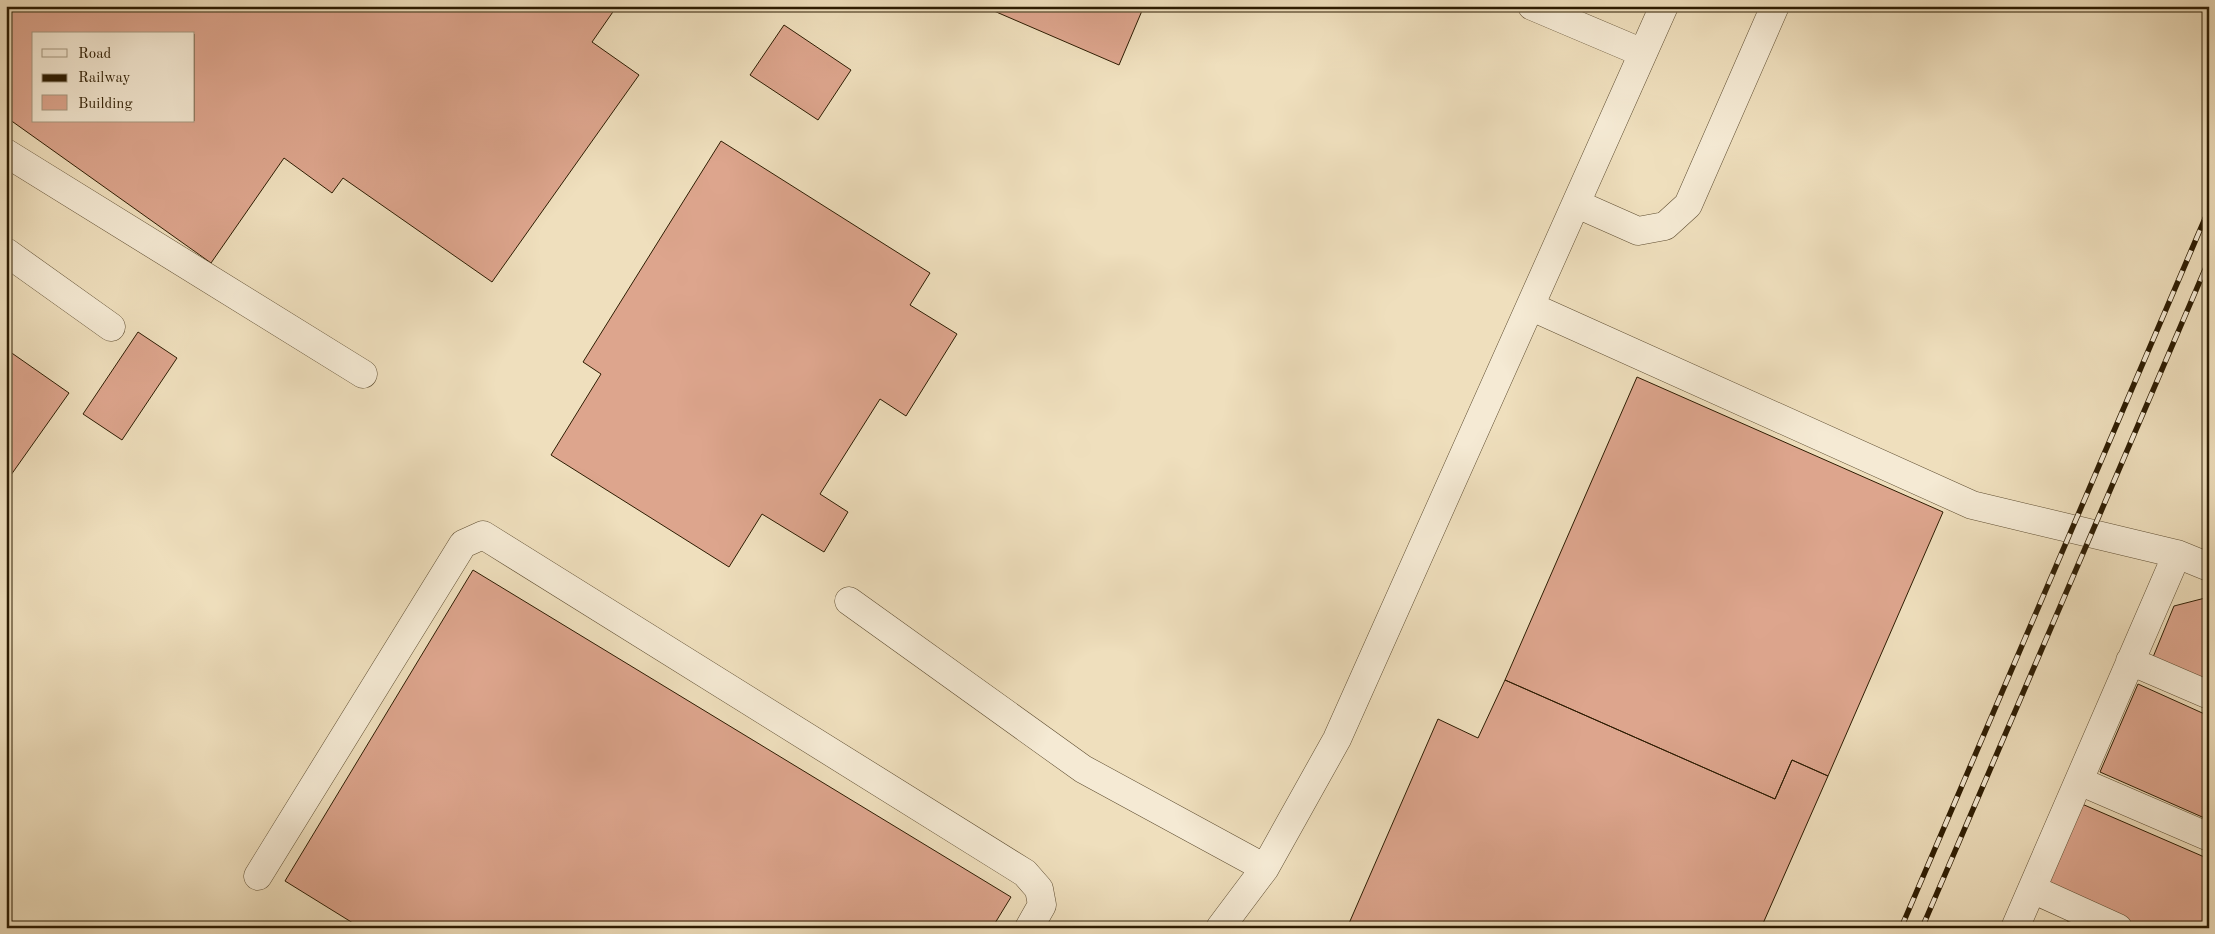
<svg xmlns="http://www.w3.org/2000/svg" width="2215" height="934" font-family="'Old Standard TT',serif">
  <rect width="100%" height="100%" fill="#efdfbd"/>
  <filter id="stains"><feTurbulence type="fractalNoise" baseFrequency=".004" numOctaves="4"/><feColorMatrix values="0 0 0 0 .2 0 0 0 0 .09 0 0 0 0 .02 0 0 0 .5 -.17"/></filter>
  <radialGradient id="worn" r=".72"><stop offset=".6" stop-color="#630" stop-opacity="0"/><stop offset="1" stop-color="#630" stop-opacity=".3"/></radialGradient>
  <path fill="#dda58d" stroke="#2d1c02" fill-rule="evenodd" d="M6,6h611l-25,36 47,33 -147,207 -149,-104 -11,15 -48,-35 -73,105 -205,-146zM34,34h160v87h-160z
    M996,6h148l-25,59 -125,-54z
    M784,25l67,45 -33,50 -68,-45z
    M721,141l209,132 -20,32 47,29 -51,82 -26,-17 -60,95 28,18 -24,40 -62,-38 -33,53 -178,-112 50,-81 -18,-12z
    M138,332l39,26 -55,82 -39,-26z
    M6,349l63,44 -63,89z
    M1637,377l306,135 -115,264 -36,-16 -17,39 -270,-119z
    M473,570l538,327 -19,31h-631l-76,-47z
    M2209,597v91l-58,-26 23,-56z
    M1505,680l270,119 17,-39 36,16 -67,152h-414l91,-209 40,19z
    M2138,684l71,32v104l-109,-48z
    M2082,804l127,55v69h-81l-84,-37z
    M2068,921l15,7h-18z"/>
  <g fill="none" stroke-linecap="round" stroke-linejoin="round">
    <g stroke="#5e4d31" stroke-width="29">
      <path id="minor" d="M1532,6l111,47
        M6,153l357,221
        M1577,204l61,27 27,-5 23,-21 87,-199
        M6,252l105,75
        M1532,307l440,198 205,49 32,13
        M849,601l234,168 182,99
        M2130,661l79,34
        M2079,781l130,56
        M258,876l205,-332 20,-9 542,338 14,16 3,16 -13,23
        M2032,889l86,39
        M1220,928l45,-60 72,-129 327,-733
        M2015,928l162,-374"/>
    </g>
    <use href="#minor" stroke="#f5ead4" stroke-width="28"/>
    <g stroke="#2d1c02" stroke-width="5.5">
      <path id="rail" d="M1901,928l308,-719
        M1922,928l287,-668"/>
    </g>
    <use href="#rail" stroke="#f5ead4" stroke-width="4" stroke-dasharray="11" stroke-linecap="butt"/>
  </g>
  <rect width="2215" height="934" fill="none" stroke="#efdfbd" stroke-width="25"/>
  <rect x="8" y="8" width="2200" height="919" fill="none" stroke="#2d1c02" stroke-width="2.5"/>
  <rect x="12" y="12" width="2190" height="909" fill="none" stroke="#2d1c02"/>
  <rect x="32" y="32" width="162" height="90" fill="#f5ead4" stroke="#a59880"/>
  <rect x="42" y="49" width="25" height="8" fill="#f5ead4" stroke="#a59880"/>
  <text x="78" y="58" font-size="15" fill="#2d1c02">Road</text>
  <rect x="42" y="74" width="25" height="8" fill="#2d1c02" stroke="#a59880"/>
  <text x="78" y="82" font-size="15" fill="#2d1c02">Railway</text>
  <rect x="42" y="95" width="25" height="15" fill="#dda58d" stroke="#a59880"/>
  <text x="78" y="108" font-size="15" fill="#2d1c02">Building</text>
  <rect width="100%" height="100%" filter="url(#stains)"/>
  <rect width="100%" height="100%" fill="url(#worn)"/>
</svg>
